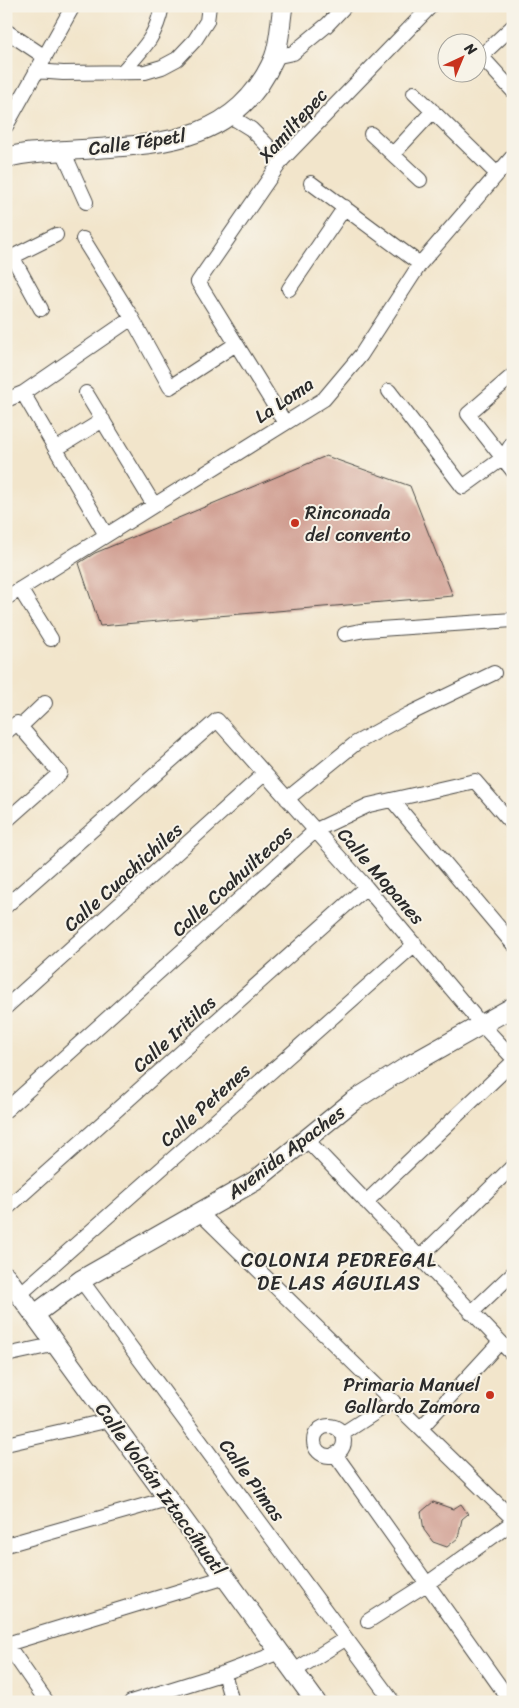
<svg xmlns="http://www.w3.org/2000/svg" width="519" height="1708" font-family="Sriracha,sans-serif">
  <rect width="100%" height="100%" fill="#f7f3e8"/>
  <filter id="ink" filterUnits="userSpaceOnUse"><feTurbulence type="fractalNoise" baseFrequency=".02" numOctaves="2"/><feDisplacementMap in="SourceGraphic" scale="10" xChannelSelector="R" yChannelSelector="G"/><feConvolveMatrix kernelMatrix="1 2 1 2 8 2 1 2 1" color-interpolation-filters="sRGB"/></filter>
  <filter id="wash" filterUnits="userSpaceOnUse"><feTurbulence type="fractalNoise" baseFrequency=".0096" numOctaves="4" result="noise"/><feDisplacementMap in="SourceGraphic" scale="20" xChannelSelector="R" yChannelSelector="G"/><feGaussianBlur stdDeviation="1.12" result="paint"/><feColorMatrix in="noise" values="0 0 0 0 0 0 0 0 0 0 0 0 0 0 0 0 0 1.4 0 .05"/><feComposite in="paint" operator="in"/></filter>
  <g filter="url(#wash)">
    <rect width="100%" height="100%" fill="#f2e5cb"/>
    <g id="blocks">
      <path fill="#ce998c" d="M326,456l84,30 43,110 -353,30 -21,-63 16,-10z
        M433,1502l20,7 8,-5 7,10 -6,5 -4,19 -11,9 -14,-5 -9,-12 -3,-18z"/>
    </g>
  </g>
  <g filter="url(#ink)">
    <use href="#blocks" fill-opacity="0" stroke="#494743" stroke-width="1"/>
    <g fill="none" stroke-linecap="round" stroke-linejoin="round">
      <g stroke="#494743" stroke-width="16">
        <path id="street" d="M513,26l-32,30 32,35
          M6,31l39,26
          M274,57l19,-4 34,-28 18,-19
          M124,70c20,-22 32,-33 38,-64
          M36,71l27,2 82,-1 17,-5 15,-8 18,-19 12,-19 2,-15
          M414,93l82,80
          M230,116l21,13 31,31
          M6,126l67,-120
          M371,134l49,46
          M63,151l23,51
          M393,154l40,-43
          M311,183l109,81
          M83,239l49,79 38,69 66,-43
          M13,258l28,51
          M6,260l50,-25
          M289,289l56,-82
          M513,375l-45,39 45,57
          M389,391l74,96 40,-29 10,-16
          M23,393l83,142
          M86,393l68,112
          M6,400l17,-7 109,-75
          M285,423l-87,-141 84,-122 149,-154
          M56,449l47,-29
          M20,589l31,50
          M6,598l318,-199 37,-44 59,-91 93,-108
          M345,634l20,-4 148,-10
          M20,727l25,-24
          M6,732l11,-9 43,50 -54,48
          M287,799l69,-56 53,-29 85,-41
          M392,800l121,144
          M6,906l211,-186 149,167 115,137 32,34
          M6,1007l258,-233
          M6,1110l310,-280 53,-25 106,-24 38,44
          M307,1140l206,215
          M366,1202l147,-140
          M6,1209l360,-322
          M200,1213l313,306
          M419,1258l94,-92
          M81,1280l312,422
          M19,1295l396,-351
          M471,1313l42,-40
          M6,1355l51,-11
          M314 1441a15 15 0 1 1 30 0a15 15 0 1 1-30 0Z
          M421,1428l79,-86
          M342,1434l51,-33
          M6,1444l104,-24
          M335,1454l176,248
          M6,1545l161,-46
          M368,1621l60,-38 85,-61
          M6,1643l41,59
          M7,1644l219,-67
          M294,1671l51,-32
          M224,1673l8,29
          M131,1702l93,-29 56,-21"/>
      </g>
      <g stroke="#494743" stroke-width="21">
        <path id="secondary" d="M6,158c21,-7 46,-6 68,-8 81,-6 162,-4 200,-92 6,-15 6,-35 9,-52
          M6,1276l310,426
          M34,1315l47,-35 174,-99 98,-80 55,-35 105,-59"/>
      </g>
      <use href="#street" stroke="#fff" stroke-width="14"/>
      <use href="#secondary" stroke="#fff" stroke-width="19"/>
    </g>
  </g>
  <g fill="#c8321e" stroke="#f7f3e8" stroke-width="2">
    <circle cx="295" cy="523" r="5"/>
    <circle cx="490" cy="1395" r="5"/>
  </g>
  <g text-anchor="middle" dominant-baseline="central" stroke-width="4" stroke-linejoin="round" paint-order="stroke">
    <g font-size="19" fill="#2b2b2b" stroke="#f7f3e8">
      <text transform="translate(293 125) rotate(-48)">Xamiltepec</text>
      <text transform="translate(137 142) rotate(-8)">Calle Tépetl</text>
      <text transform="translate(284 400) rotate(-34)">La Loma</text>
      <text transform="translate(381 876) rotate(49)">Calle Mopanes</text>
      <text transform="translate(123 877) rotate(-42)">Calle Cuachichiles</text>
      <text transform="translate(232 881) rotate(-42)">Calle Coahuiltecos</text>
      <text transform="translate(174 1034) rotate(-42)">Calle Iritilas</text>
      <text transform="translate(205 1105) rotate(-42)">Calle Petenes</text>
      <text transform="translate(286 1152) rotate(-37)">Avenida Apaches</text>
      <text transform="translate(252 1480) rotate(54)">Calle Pimas</text>
      <text transform="translate(161 1489) rotate(54)">Calle Volcán Iztaccíhuatl</text>
    </g>
    <g font-size="19" fill="#2b2b2b" stroke="#f7f3e8" text-anchor="start">
      <text x="305" y="512">Rinconada<tspan x="305" dy="22">del convento</tspan></text>
      <text x="480" y="1384" text-anchor="end">Primaria Manuel<tspan x="480" dy="22">Gallardo Zamora</tspan></text>
    </g>
    <g font-size="20" letter-spacing="1" fill="#2b2b2b" stroke="#f7f3e8">
      <text x="339" y="1260">COLONIA PEDREGAL<tspan x="339" dy="23">DE LAS ÁGUILAS</tspan></text>
    </g>
  </g>
  <rect width="519" height="1708" fill="none" stroke="#f7f3e8" stroke-width="25"/>
  <g transform="translate(462 58) rotate(44)"><circle r="24" fill="#f7f3e8" stroke="#a5a39c"/>
  <path d="M0-4L9 19L0 12L-9 19Z" fill="#c8321e"/>
  <text y="-8" font-size="14" font-weight="bold" text-anchor="middle" fill="#2b2b2b">N</text>
  </g>
</svg>
